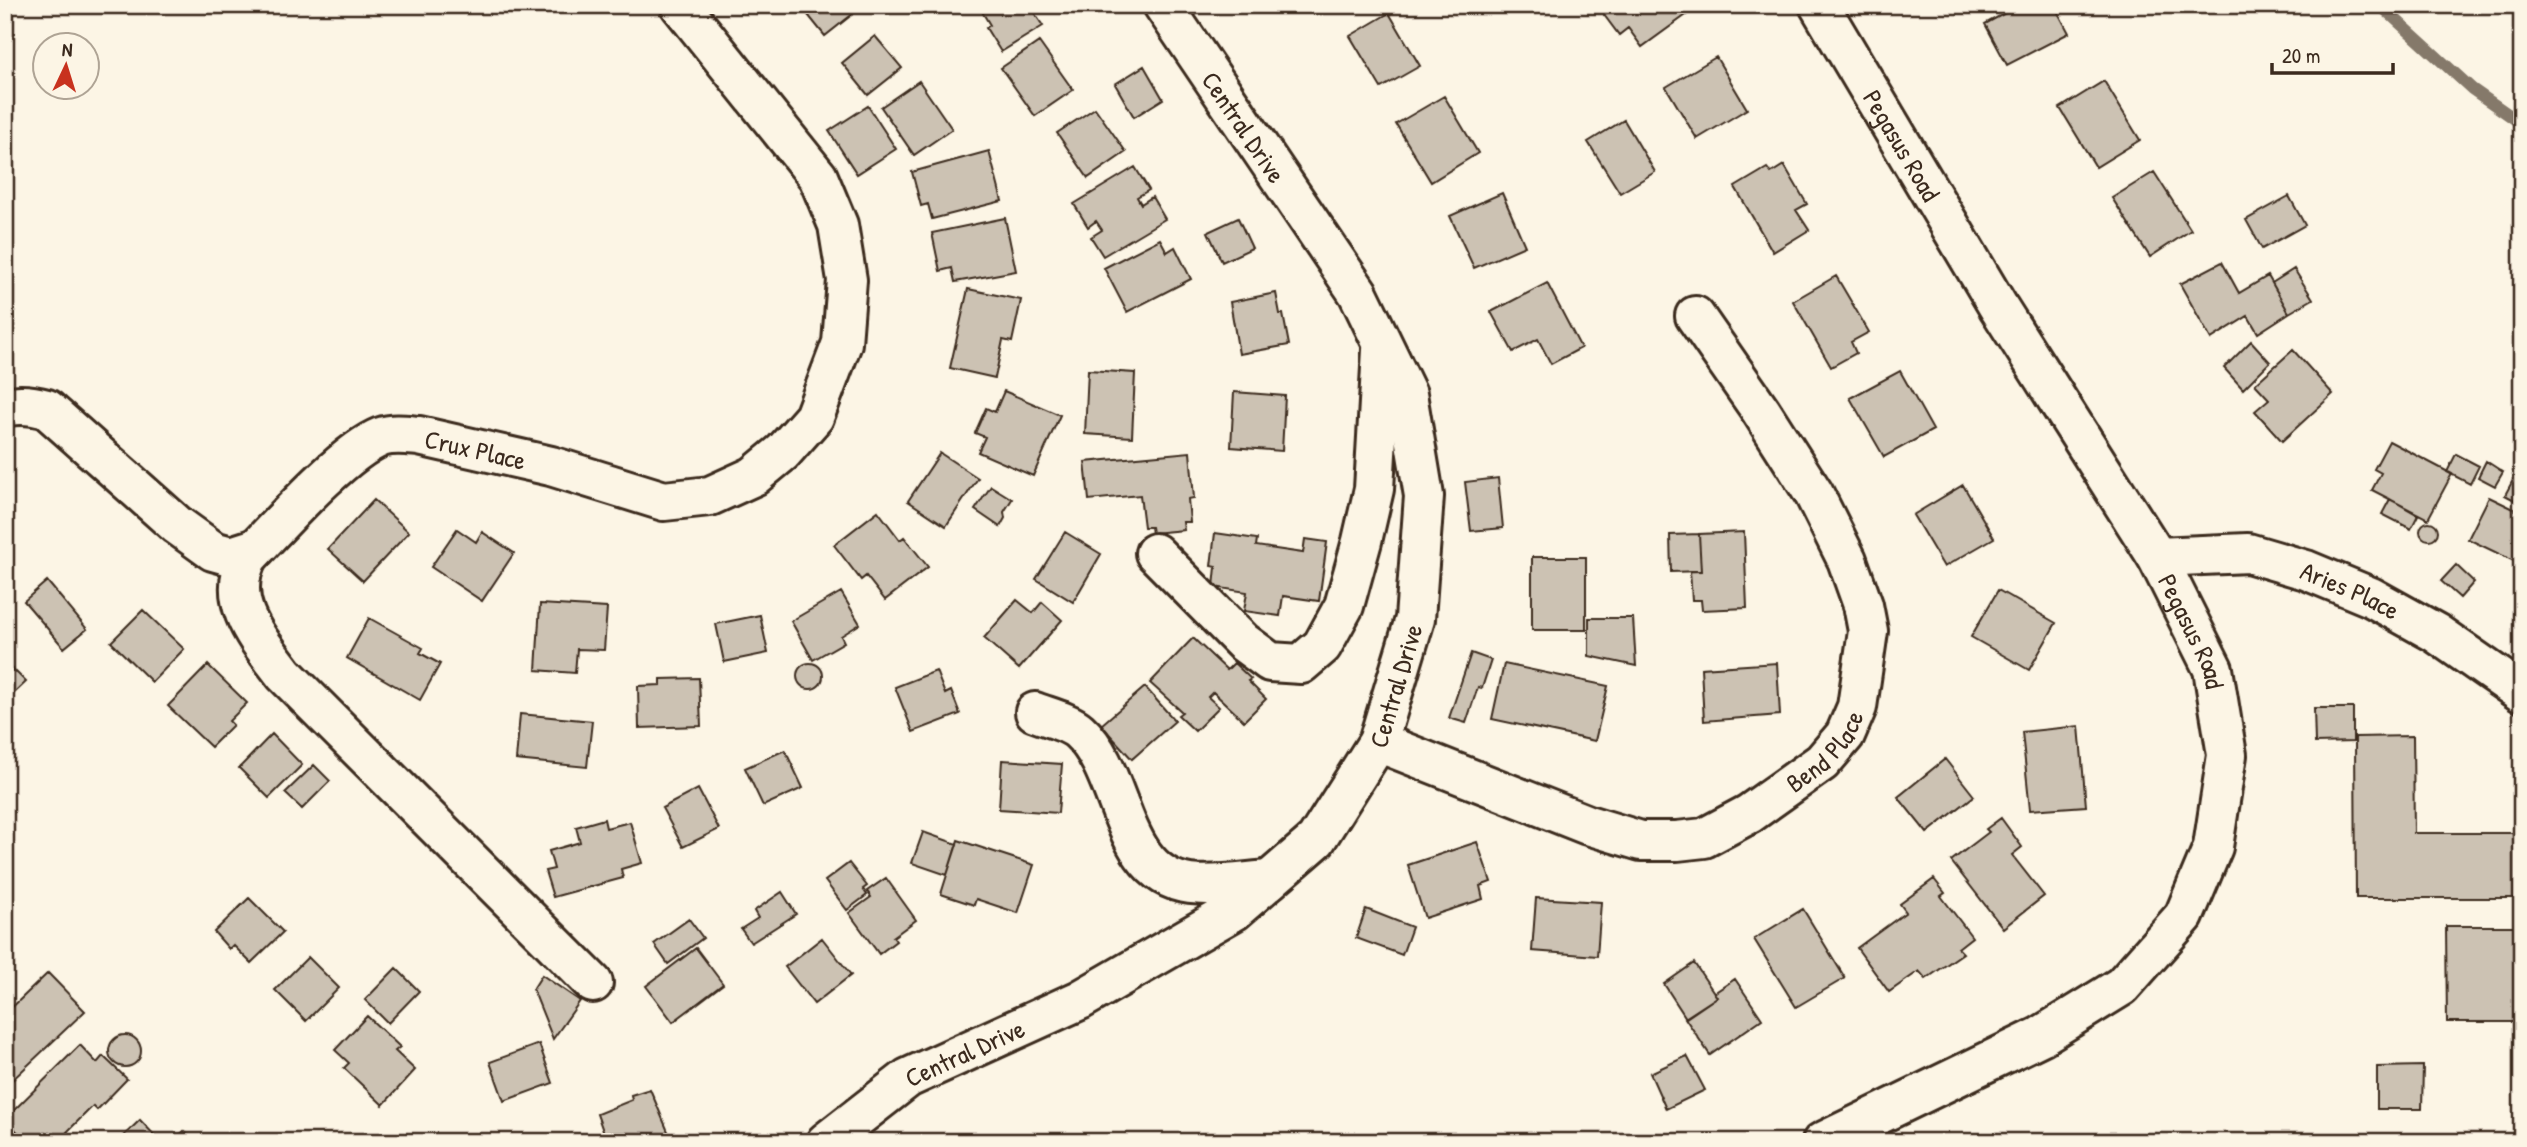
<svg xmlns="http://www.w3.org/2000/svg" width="2527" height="1147" font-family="'Patrick Hand',sans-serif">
  <rect width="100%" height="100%" fill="#fcf5e5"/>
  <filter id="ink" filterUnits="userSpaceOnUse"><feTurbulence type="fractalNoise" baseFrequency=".0143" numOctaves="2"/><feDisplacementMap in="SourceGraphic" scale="14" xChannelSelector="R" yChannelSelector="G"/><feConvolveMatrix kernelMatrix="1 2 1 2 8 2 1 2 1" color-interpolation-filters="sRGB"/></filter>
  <g filter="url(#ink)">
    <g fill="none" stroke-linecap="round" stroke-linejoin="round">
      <path stroke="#85796b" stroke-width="12" d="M2380,5l92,84 50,35"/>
    </g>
    <path fill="#ccc2b3" stroke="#3b2a1e" stroke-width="2" d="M800,5h56l3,4 -34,27z
      M978,5h51l14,21 -42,26 -15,-24 4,-3z
      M1617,5h73l3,5 -51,37 -14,-19 -9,7 -15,-20z
      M2020,5h34l15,28 -62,32 -22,-41z
      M1389,13l31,53 -39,22 -31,-52z
      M875,36l27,32 -34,27 -26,-32z
      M1039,42l34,48 -38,26 -34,-48z
      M1716,57l31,52 -50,30 -31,-52z
      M1144,66l19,33 -29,18 -19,-33z
      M919,81l33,48 -38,26 -33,-48z
      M2104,81l36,59 -44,27 -36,-59z
      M1444,96l34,57 -47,29 -35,-58z
      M868,106l28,43 -39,25 -28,-43z
      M1095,108l31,44 -38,26 -31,-45z
      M1624,120l31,52 -35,21 -32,-51z
      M989,151l13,50 -70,18 -4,-15 -7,2 -9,-34z
      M1784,165l23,39 -11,6 13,20 -36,22 -38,-65 32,-19 4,5z
      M1135,167l14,23 -12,7 4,7 11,-7 13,22 -62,37 -12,-19 11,-7 -6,-9 -8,6 -14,-23z
      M2154,172l37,58 -41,27 -38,-59z
      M1502,193l23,53 -51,22 -24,-52z
      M2289,196l16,29 -43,24 -16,-29z
      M1005,218l11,53 -61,11 -3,-14 -12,3 -8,-38z
      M1238,218l14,30 -30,14 -14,-30z
      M1160,239l7,13 8,-5 16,32 -64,33 -23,-44z
      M2222,262l17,31 29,-17 21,37 -31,20 -10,-17 -37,23 -31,-55z
      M2294,269l19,30 -24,14 -17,-30z
      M1836,276l33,56 -18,10 5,11 -25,14 -38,-66z
      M1547,283l34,65 -30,16 -13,-25 -25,13 -22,-40z
      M968,289l53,11 -9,42 -9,-2 -8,38 -45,-10z
      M1276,293l4,21h3l6,31 -50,9 -9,-52z
      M2251,341l19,21 -27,27 -19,-21z
      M2293,350l40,44 -51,47 -27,-30 14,-12 -14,-15z
      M1088,370l47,3 -3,64 -47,-3z
      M1900,371l33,59 -49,27 -34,-59z
      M1004,391l56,24 -27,61 -55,-24 7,-15 -10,-4 11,-25 9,4z
      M1234,392l51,4 -3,55 -51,-4z
      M2389,441l63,33 -24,45 -56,-29 9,-17 -7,-4z
      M1190,452l4,46 -6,1 2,23h-7l1,8 -32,3 -1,-6h-7l-4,-32 -51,5 -4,-38z
      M940,453l38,25 -32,48 -38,-25z
      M2456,454l23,12 -9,18 -23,-12z
      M2486,461l17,11 -8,14 -17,-9z
      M1498,478l5,50 -32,3 -6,-49z
      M2513,480l9,4v20l-17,-9z
      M1963,485l31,53 -50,29 -31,-52z
      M991,486l21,13 -8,13 1,6 -5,9 -25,-17z
      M2489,497l33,16v52l-54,-26z
      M2390,499l28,16 -7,14 -29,-15z
      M374,500l35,32 -46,49 -35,-32z
      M878,511l22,29 4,-3 24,30 -43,33 -19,-24 -5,4 -27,-35z
      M2420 531a9 9 0 1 1 18 0a9 9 0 1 1-18 0Z
      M457,529l19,13 6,-10 32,21 -32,48 -51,-34z
      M1065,532l36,22 -28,48 -37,-23z
      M1744,532l3,76 -45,2 -1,-10h-9l-2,-29h11l-2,-37z
      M1215,533l42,6 -1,7 47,7 2,-14 22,3 -8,59 -36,-5 -3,20 -36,-5 3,-19 -33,-5 2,-20 -5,-1z
      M1699,534l2,37 -30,1 -1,-37z
      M1532,557h54v73h-54z
      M2456,565l18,17 -14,16 -19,-17z
      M47,581l40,48 -23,19 -40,-47z
      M1998,590l58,33 -27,47 -58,-33z
      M841,592l19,32 -19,12 3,6 -31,18 -22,-39z
      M1017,600l16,13 9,-11 20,18 -43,49 -35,-31z
      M540,604l67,4 -3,42 -27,-1 -2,24 -39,-3z
      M143,610l41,39 -32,33 -41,-40z
      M760,615l8,38 -44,9 -8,-38z
      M369,618l54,30 -3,5 20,11 -20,36 -73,-42z
      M1589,618h44l3,48 -47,-10z
      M1193,638l34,32 7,-7 17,16 -3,2 18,18 -22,22 -31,-29 -5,5 11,10 -24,24 -17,-16 4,-3 -32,-29z
      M1471,653l20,7 -9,28 -4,-1 -12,36 -17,-5z
      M5,661l21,21 -21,20z
      M797 676a13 13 0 1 1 26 0a13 13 0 1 1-26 0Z
      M1777,663l3,52 -76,6 -3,-53z
      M1504,664l104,22 -13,55 -103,-22z
      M208,665l39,38 -18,18 4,4 -22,22 -43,-41z
      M936,671l9,23 6,-3 9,23 -47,18 -18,-45z
      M699,678l2,48 -62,2 -1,-42 23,-1v-6z
      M1145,687l30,34 -43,38 -31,-34z
      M2314,708h39v34l-38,1z
      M520,714l72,7 -5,46 -71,-7z
      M2079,726l7,80 -56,4 -8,-78z
      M272,734l30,31 -33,33 -30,-30z
      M2413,736l1,97h108v65h-166l-1,-161z
      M785,750l18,38 -40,18 -18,-38z
      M1945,759l29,37 -47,37 -29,-36z
      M1002,760l60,4 -4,49 -59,-4z
      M314,765l16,16 -28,28 -17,-16z
      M698,789l21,40 -36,18 -21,-39z
      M2001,818l21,29 -10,8 32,41 -41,32 -52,-67 38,-29 -3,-3z
      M604,819l2,9 24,-6 12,41 -21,6 2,9 -70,19 -8,-26 9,-2 -5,-18 31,-9 -4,-15z
      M923,832l34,12 -10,31 -35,-12z
      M958,840l76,25 -16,48 -42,-14 -2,6 -33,-11z
      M1477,842l14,40 -11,4 3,13 -58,19 -17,-53z
      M849,863l18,23 -4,3 4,6 -20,15 -22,-29z
      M886,878l30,42 -23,17 3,4 -17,13 -30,-41 22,-16 -4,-6z
      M1934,879l11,14 -4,3 31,41 -14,11 5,5 -37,26 -7,-8 -30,21 -32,-44 49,-36 -6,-8z
      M782,892l14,22 -45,29 -10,-14 17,-11 -4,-7z
      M249,898l34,34 -32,31 -18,-18 -4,4 -15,-17z
      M1536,898l65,4 -4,54 -65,-5z
      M1366,909l46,18 -10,28 -46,-17z
      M1803,909l42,69 -49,29 -42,-68z
      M689,919l14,19 -35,26 -14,-20z
      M2446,926h76v96h-75z
      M822,938l29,37 -37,29 -29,-37z
      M696,948l27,36 -50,38 -27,-36z
      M308,957l31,31 -33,33 -31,-31z
      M1694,963l23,34 -31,21 -22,-34z
      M396,968l23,23 -31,32 -23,-23z
      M48,973l37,38 -80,76v-73z
      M542,975l38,26 -27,38 -20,-50z
      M1735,979l27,40 -52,36 -25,-37 32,-21 -3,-4z
      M367,1016l33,31 -5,4 20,19 -32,35 -39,-37 5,-5 -14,-13z
      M109 1051a16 16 0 1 1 32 0a16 16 0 1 1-32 0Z
      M539,1044l14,39 -49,18 -14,-39z
      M80,1045l17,18 6,-7 24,23 -30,31 -4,-4 -26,26 3,3 -7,7h-36l-22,-23z
      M1687,1056l18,34 -39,19 -16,-36z
      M2423,1066l-1,43h-45v-42z
      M650,1089l22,52 -65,1 -10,-28 35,-14 -1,-5z
      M140,1120l21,22h-44z
      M184,1131l11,11h-23z"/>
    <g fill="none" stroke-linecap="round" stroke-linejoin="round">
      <g stroke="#3b2a1e" stroke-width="44">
        <g id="minor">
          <path id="s1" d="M1819,5l180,303 158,249 56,112 14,86 -14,92 -29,69 -62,70 -81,50 -219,106"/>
          <path d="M5,407c14,-4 28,-2 42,2l130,116 36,26 18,5 25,-8"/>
          <path d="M1155,553l88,89 27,20 31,2 21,-18 22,-40 18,-65 12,-52 8,-139"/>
          <path id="s2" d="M2157,557l91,-4 58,17 65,27 65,36 86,60"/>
          <path d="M1035,712c13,5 34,10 44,19 46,41 39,144 111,153 25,3 54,-2 80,-4"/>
          <path id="s3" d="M1378,742l210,83 53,16h36l27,-3 45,-24 73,-52 23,-27 12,-28 11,-76 -5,-26 -16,-45 -33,-66 -53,-83 -66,-95"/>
          <path id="s4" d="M593,983l-309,-309c-26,-35 -60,-72 -36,-117 31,-32 95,-105 133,-120 12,-4 26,-2 38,-1l132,30 113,35 46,-5 44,-20 29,-24 31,-35 28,-74 5,-63 -9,-55 -20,-48 -138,-172"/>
          <path id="s5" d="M826,1142l82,-64 172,-78 154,-89 82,-71 62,-98 37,-123 9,-123 -17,-102 -49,-101 -195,-288"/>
        </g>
      </g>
      <use href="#minor" stroke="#fcf5e5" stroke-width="38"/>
    </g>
  </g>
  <g text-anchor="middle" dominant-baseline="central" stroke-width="7" stroke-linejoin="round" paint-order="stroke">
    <g font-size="26" fill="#3b2a1e" stroke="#fcf5e5">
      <text transform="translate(1244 127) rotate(56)">Central Drive</text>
      <text stroke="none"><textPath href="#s1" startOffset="163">Pegasus Road</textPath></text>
      <text stroke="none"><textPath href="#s4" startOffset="844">Crux Place</textPath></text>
      <text stroke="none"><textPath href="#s2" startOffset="200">Aries Place</textPath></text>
      <text stroke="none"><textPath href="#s1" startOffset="730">Pegasus Road</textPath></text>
      <text stroke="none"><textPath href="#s5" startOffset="754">Central Drive</textPath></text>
      <text stroke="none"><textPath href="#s3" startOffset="495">Bend Place</textPath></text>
      <text stroke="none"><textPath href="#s5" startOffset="166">Central Drive</textPath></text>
    </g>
  </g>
  <rect width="2527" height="1147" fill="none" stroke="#fcf5e5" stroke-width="28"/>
  <rect x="14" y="14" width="2499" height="1119" fill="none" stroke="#3b2a1e" stroke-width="2.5" filter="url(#ink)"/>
  <g transform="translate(66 66) rotate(4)"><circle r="33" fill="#fcf5e5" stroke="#afa495" stroke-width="2"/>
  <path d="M0-5L12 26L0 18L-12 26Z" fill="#c8321e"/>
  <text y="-10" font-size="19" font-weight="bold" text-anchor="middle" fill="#3b2a1e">N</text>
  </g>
  <path d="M2272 63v10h121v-10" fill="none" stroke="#3b2a1e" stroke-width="3.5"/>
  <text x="2282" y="63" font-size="21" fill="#3b2a1e" stroke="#fcf5e5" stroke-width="5" paint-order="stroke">20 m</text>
</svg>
